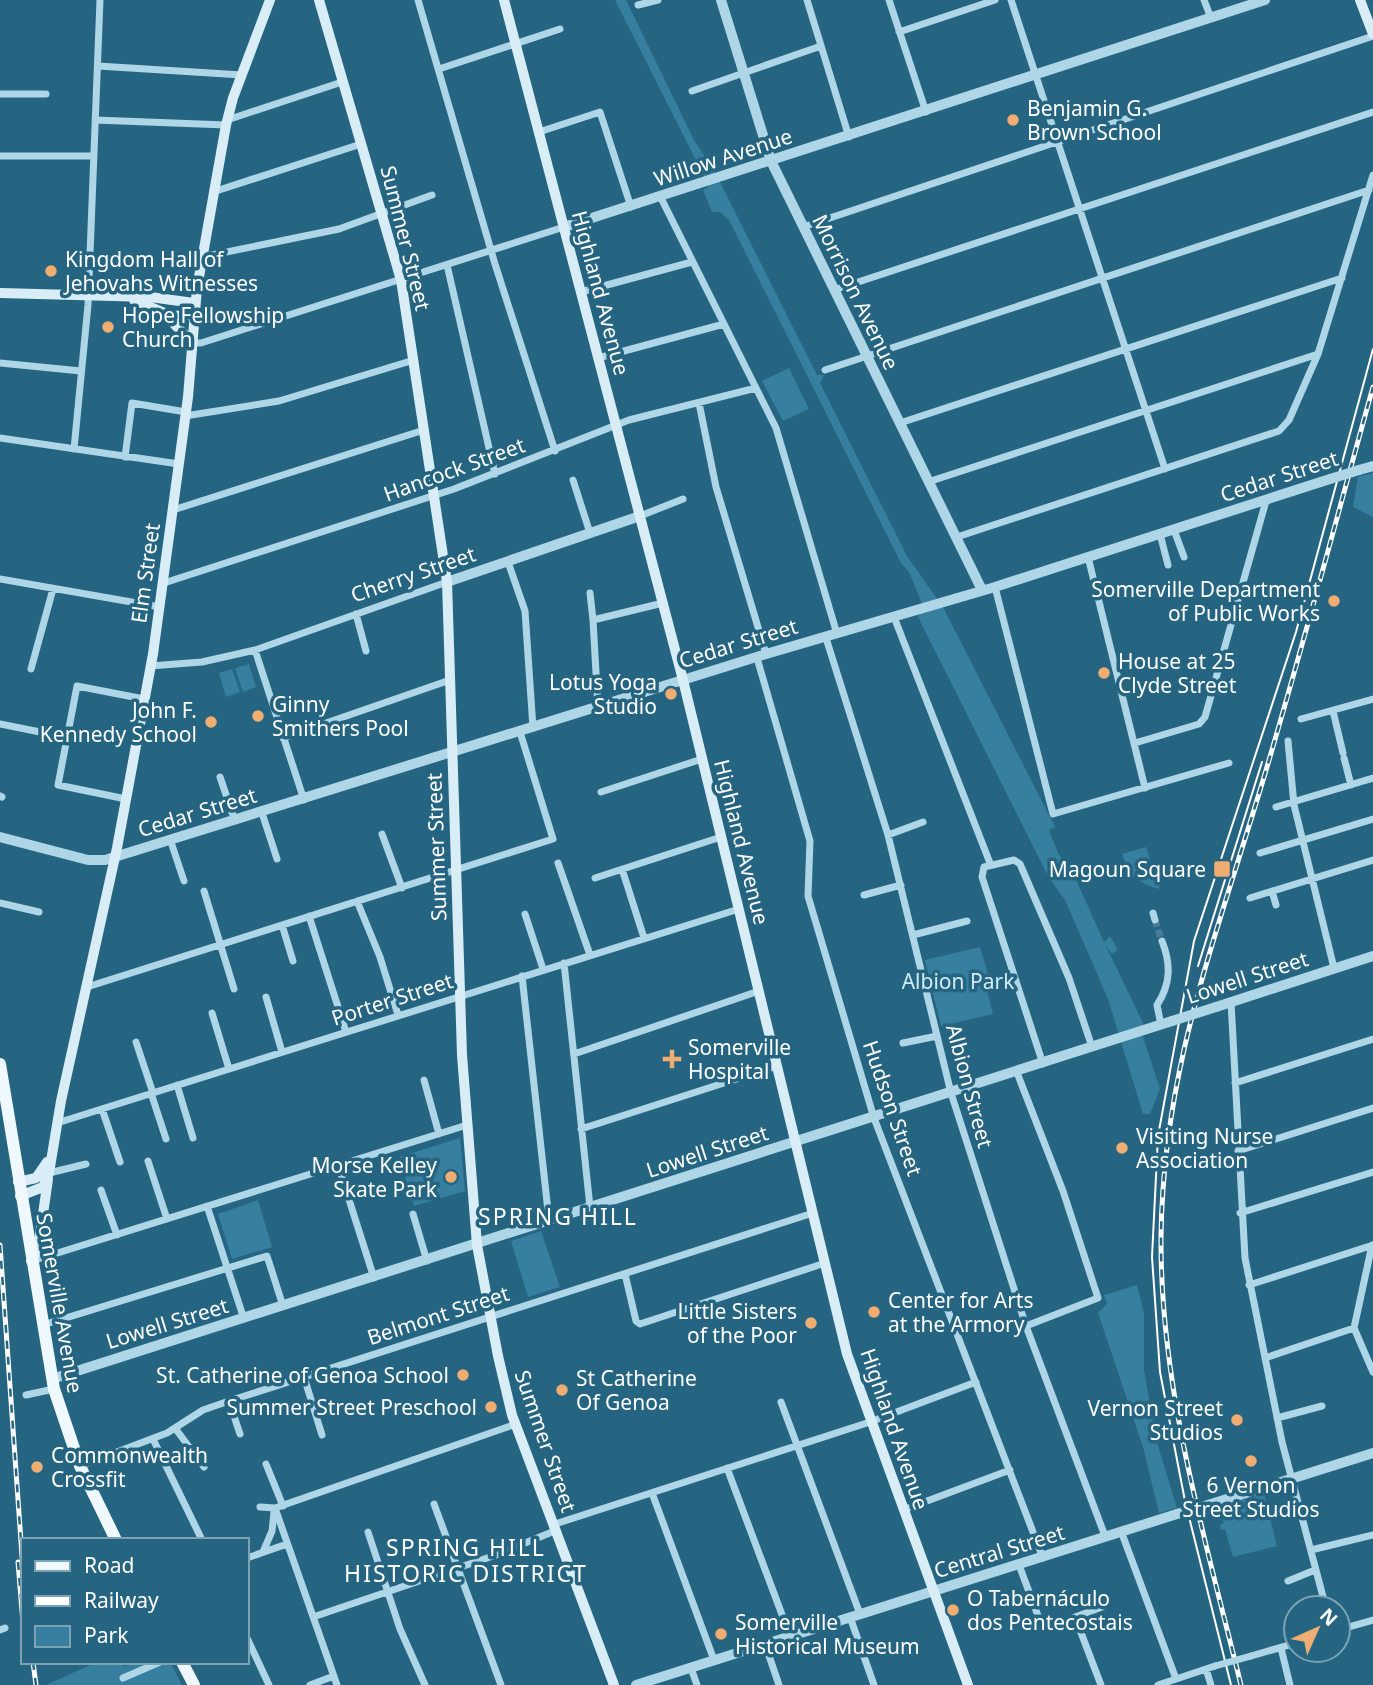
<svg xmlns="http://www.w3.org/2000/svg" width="1373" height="1685" font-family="'Noto Sans',sans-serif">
  <rect width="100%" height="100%" fill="#256582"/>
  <path fill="#367f9e" d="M615,0h11l68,140 21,32 102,203h7l-4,8 87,173 37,53 111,218 -6,3 9,23 16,22 30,67 6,-6 8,14 -6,4 -6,-8 37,77v14l17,52 -10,25h-7l-35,-115 -43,-99 -16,-22 -131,-261 4,-13 -13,-32 -8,-9 -172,-343 -9,-8h-8l-9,-22 6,-4z
    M789,368l20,41 -26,12 -21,-40z
    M1373,473v44l-20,-10 5,-30z
    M249,664l7,23 -13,5 -8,-24z
    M232,669l8,23 -14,5 -7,-24z
    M1146,847l14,42c-21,-5 -32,-14 -38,-35z
    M980,947l11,37 -5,2 7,28 -52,12 -16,-66z
    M460,1138l5,53 -51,15 -15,-49z
    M258,1200l14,47 -40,12 -14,-45z
    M541,1231l19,56 -32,10 -17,-56z
    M1137,1285l7,28v57l12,69 21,69 -18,5 -16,-66 -45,-134 9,-9 -3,-9z
    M1264,1494l13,52 -44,11 -8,-28 -4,1 -1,-5 4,-2 -5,-16z
    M97,1662h25l2,5 12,-5h34l12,23h-136z"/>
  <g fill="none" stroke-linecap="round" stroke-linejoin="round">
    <path stroke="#467c95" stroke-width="7" stroke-dasharray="7 3.5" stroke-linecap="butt" d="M1155,920l7,21"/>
    <path stroke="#aed6e7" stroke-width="7" d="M418,0l77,264 60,187
      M807,0l42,137
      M889,0l37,112
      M1011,0l154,469
      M1204,0l7,18
      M638,5l20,-5
      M899,32l96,-32
      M98,66l144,9
      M439,69l121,-40
      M692,91l129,-45
      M0,94h46
      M95,120l131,5
      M227,120l115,-38
      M539,132l61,-20 31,95
      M0,156h94
      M213,192l148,-48
      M661,198l115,230 61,206
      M803,227l570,-191
      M202,257l137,-28 93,-34
      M447,265l48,209
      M834,290l539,-178
      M581,292l111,-30
      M192,343h9l363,-116
      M598,358l126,-34
      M0,363l81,8
      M825,370l544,-180
      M699,403l17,84 50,167
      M185,416l94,-15 135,-41
      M900,423l442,-145
      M0,438l179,26
      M74,449l14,-144 12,-305
      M125,457l7,-54 54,9
      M573,480l17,53
      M928,482l390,-128
      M173,510l251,-80
      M640,516l43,-17
      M1174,530l10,27
      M1160,534l8,31
      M957,537l322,-106 10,-11 29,-66 55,-179
      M1088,557l57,231
      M508,562l17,49 8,117
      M0,579l160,28
      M164,583l290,-94 175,-69 127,-32
      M995,587l58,227 176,-51
      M590,593l3,27
      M356,614l10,37
      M894,617l96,246
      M826,638l62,197 63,258 75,233 79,210
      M255,650l49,150
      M757,658l53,183 -2,55 66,222 169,440
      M150,666l52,-4 53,-12 192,-68
      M31,669l22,-80
      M598,708l-5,-88 70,-17
      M1333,711l10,42
      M1301,719l72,-20
      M0,724l45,9
      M283,738l167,-58
      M1288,741l6,64 40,163
      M1135,743l64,-19 6,-7 61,-216
      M1344,758l7,27
      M220,777l15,44
      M601,792l101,-33
      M0,796l2,1
      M126,799l-68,-14 19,-99 67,13
      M1276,807l97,-29
      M262,813l15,46
      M382,834l20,54
      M888,835l35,-13
      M170,839l14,42
      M1260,853l113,-34
      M558,863l32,92
      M622,869l22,69
      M595,878l126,-41
      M204,891l30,98
      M1272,891l4,14
      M864,895l37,-10
      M1250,898l123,-38
      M357,901l23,56 18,58
      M0,903l39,9
      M1153,913l2,7
      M525,914l18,55
      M309,916l37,116
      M282,925l11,36
      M913,935l54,-14
      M564,963l26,244
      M522,976l27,244
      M87,987l466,-148 -33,-107
      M266,997l16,55
      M1231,1002l14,256 37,184 44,166
      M212,1013l17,56
      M1161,1025l-4,-20c14,-21 14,-41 5,-64
      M136,1042l17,51
      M903,1043l34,-7
      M574,1054l185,-63
      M1043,1064l-61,-187 2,-10 30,-7 6,4 49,114 23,69
      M1016,1070l47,121 35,107 -72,28
      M424,1080l15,54
      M1235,1083l138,-44
      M177,1085l16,53
      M151,1093l15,46
      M102,1109l18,53
      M57,1123l682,-214
      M581,1129l196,-63
      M1238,1151l135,-43
      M148,1161l19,58
      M338,1165l36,113
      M49,1173l37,-9
      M101,1190l16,45
      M207,1206l37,113
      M1240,1213l133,-41
      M413,1214l14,47
      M1372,1245l-18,83 19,44
      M32,1261l435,-136
      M625,1274l11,47 4,3 185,-61
      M1249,1285l124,-40
      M43,1325l224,-69 16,50
      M1265,1358l89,-30
      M304,1377l18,58
      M26,1395l28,-6
      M229,1401l11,33
      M781,1402l79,212
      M1277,1418l45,-12
      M175,1428l29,39
      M153,1439l49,101
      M266,1464l17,42
      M80,1466l87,-33 36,-23 26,-9 584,-188
      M727,1468l63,168
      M652,1493l62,167
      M434,1504l67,181
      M260,1507l15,1 241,-84
      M275,1508l62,177
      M903,1510l107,-40
      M555,1524l315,-102 106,-40
      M1121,1531l55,148
      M368,1532l32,97 25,56
      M1311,1550l62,-15
      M263,1552l9,-21 2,-19
      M247,1558l40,-14
      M1019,1565l24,64 59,-22
      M1288,1581l27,-11
      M313,1617l183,-62 61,-25
      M850,1617l24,68
      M1075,1617l26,68
      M0,1630l5,-2
      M1338,1630l35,-10
      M247,1638l22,47
      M765,1644l14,41
      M1281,1648l9,37
      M1251,1656l45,-13
      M691,1668l6,17
      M1206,1669l5,16
      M123,1678l37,-16
      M310,1685l24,-9
      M1158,1685l57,-19"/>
    <path stroke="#aed6e7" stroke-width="10" d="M721,0l50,161 211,429
      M564,227l701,-227
      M1359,470l14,-4
      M447,582l193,-66
      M0,837l88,23h17l661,-206 229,-67 335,-108
      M1216,1007l157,-51
      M52,1379l1120,-358
      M1208,1505l165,-52
      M636,1685l541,-171"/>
    <path stroke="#d8edf6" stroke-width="10" d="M319,0l82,280 46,302 15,473 15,190 21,111 14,59 102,270
      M504,0l179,680 164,674 121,331
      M1360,0l13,34
      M0,293l150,4 44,6
      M134,300l38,16 21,-1
      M166,315l26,28
      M18,1182l18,-4 11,-16
      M20,1196l23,-9 6,-14 12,-72 56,-253 36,-194 35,-257 9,-109 29,-163 7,-27 37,-98
      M31,1261l7,-12 10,-70"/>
    <path stroke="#eff8fd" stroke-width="12" d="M0,1064l54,325 26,77 36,74
      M182,1662l12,23"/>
    <path stroke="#fff" stroke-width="2" d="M1198,966l64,-204
      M1231,1685l-46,-184 -25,-129 -8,-115 6,-121 36,-195 102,-309 77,-283"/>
    <g stroke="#fff" stroke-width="5">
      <path id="rail" d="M0,1245l23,325
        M18,1562l5,61
        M33,1662l3,23
        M1241,1685c-36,-147 -81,-295 -80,-448 2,-166 53,-294 100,-450 40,-133 75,-267 112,-400"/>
    </g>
    <use href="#rail" stroke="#256582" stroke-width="2.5" stroke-dasharray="8" stroke-linecap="butt"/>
    <path stroke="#aed6e7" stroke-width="7" d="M1215,1666l36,-10"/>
    <path stroke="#aed6e7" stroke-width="10" d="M1330,479l29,-9
      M1172,1021l44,-14
      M1177,1514l31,-9"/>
  </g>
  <g fill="#f0ad72" stroke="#256582" stroke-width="2.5">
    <circle cx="1013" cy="120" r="7"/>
    <circle cx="51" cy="271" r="7"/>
    <circle cx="108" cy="327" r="7"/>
    <circle cx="1334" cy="601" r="7"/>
    <circle cx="1104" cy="673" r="7"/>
    <circle cx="671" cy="694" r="7"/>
    <circle cx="258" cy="716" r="7"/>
    <circle cx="211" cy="722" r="7"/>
    <rect x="1213" y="860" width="18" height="18" rx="3.5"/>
    <path d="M668.5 1048.5h7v7h7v7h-7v7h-7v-7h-7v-7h7z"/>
    <circle cx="1122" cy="1148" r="7"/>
    <circle cx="451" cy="1177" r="7"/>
    <circle cx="874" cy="1312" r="7"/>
    <circle cx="811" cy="1323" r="7"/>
    <circle cx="463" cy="1375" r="7"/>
    <circle cx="562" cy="1390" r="7"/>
    <circle cx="491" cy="1407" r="7"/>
    <circle cx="1237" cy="1420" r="7"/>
    <circle cx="1251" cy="1461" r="7"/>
    <circle cx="37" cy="1467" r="7"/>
    <circle cx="953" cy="1610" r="7"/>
    <circle cx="721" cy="1634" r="7"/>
  </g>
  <g text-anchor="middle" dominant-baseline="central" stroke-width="7" stroke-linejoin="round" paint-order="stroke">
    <g font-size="21" fill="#fff" stroke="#256582" text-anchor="start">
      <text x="1027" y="108">Benjamin G.<tspan x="1027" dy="24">Brown School</tspan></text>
      <text x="65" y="259">Kingdom Hall of<tspan x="65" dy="24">Jehovahs Witnesses</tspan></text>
      <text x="122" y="315">Hope Fellowship<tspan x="122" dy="24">Church</tspan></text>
      <text x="1320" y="589" text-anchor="end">Somerville Department<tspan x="1320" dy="24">of Public Works</tspan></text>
      <text x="1118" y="661">House at 25<tspan x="1118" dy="24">Clyde Street</tspan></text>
      <text x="657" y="682" text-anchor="end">Lotus Yoga<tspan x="657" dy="24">Studio</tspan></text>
      <text x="272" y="704">Ginny<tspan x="272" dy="24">Smithers Pool</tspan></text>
      <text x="197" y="710" text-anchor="end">John F.<tspan x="197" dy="24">Kennedy School</tspan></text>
      <text x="1206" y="869" text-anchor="end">Magoun Square</text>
      <text x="688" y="1047">Somerville<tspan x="688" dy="24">Hospital</tspan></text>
      <text x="1136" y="1136">Visiting Nurse<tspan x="1136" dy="24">Association</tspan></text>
      <text x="437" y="1165" text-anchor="end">Morse Kelley<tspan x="437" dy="24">Skate Park</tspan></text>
      <text x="888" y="1300">Center for Arts<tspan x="888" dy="24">at the Armory</tspan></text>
      <text x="797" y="1311" text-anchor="end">Little Sisters<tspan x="797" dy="24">of the Poor</tspan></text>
      <text x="449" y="1375" text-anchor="end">St. Catherine of Genoa School</text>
      <text x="576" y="1378">St Catherine<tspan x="576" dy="24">Of Genoa</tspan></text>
      <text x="477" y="1407" text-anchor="end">Summer Street Preschool</text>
      <text x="1223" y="1408" text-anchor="end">Vernon Street<tspan x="1223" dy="24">Studios</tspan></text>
      <text x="51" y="1455">Commonwealth<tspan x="51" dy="24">Crossfit</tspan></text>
      <text x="1251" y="1485" text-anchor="middle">6 Vernon<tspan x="1251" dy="24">Street Studios</tspan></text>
      <text x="967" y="1598">O Tabernáculo<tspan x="967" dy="24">dos Pentecostais</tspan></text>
      <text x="735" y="1622">Somerville<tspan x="735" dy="24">Historical Museum</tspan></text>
    </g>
    <g font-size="21" fill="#fff" stroke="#256582">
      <text transform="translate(723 157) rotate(-18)">Willow Avenue</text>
      <text transform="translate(406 238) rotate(76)">Summer Street</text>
      <text transform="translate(856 292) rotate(64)">Morrison Avenue</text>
      <text transform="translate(601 293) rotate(75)">Highland Avenue</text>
      <text transform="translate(454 469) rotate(-20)">Hancock Street</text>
      <text transform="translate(1279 476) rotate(-18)">Cedar Street</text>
      <text transform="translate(145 573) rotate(-82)">Elm Street</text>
      <text transform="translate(413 574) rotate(-19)">Cherry Street</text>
      <text transform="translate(738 643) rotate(-17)">Cedar Street</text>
      <text transform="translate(197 812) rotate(-17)">Cedar Street</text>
      <text transform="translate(742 842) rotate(76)">Highland Avenue</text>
      <text transform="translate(436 847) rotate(-92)">Summer Street</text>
      <text transform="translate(1247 977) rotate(-18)">Lowell Street</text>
      <text transform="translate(392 999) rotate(-18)">Porter Street</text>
      <text transform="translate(970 1086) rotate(75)">Albion Street</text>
      <text transform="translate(893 1108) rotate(71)">Hudson Street</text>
      <text transform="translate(707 1151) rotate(-18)">Lowell Street</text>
      <text transform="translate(60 1303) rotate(80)">Somerville Avenue</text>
      <text transform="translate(438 1315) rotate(-18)">Belmont Street</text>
      <text transform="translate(167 1323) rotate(-17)">Lowell Street</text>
      <text transform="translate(895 1429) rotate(71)">Highland Avenue</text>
      <text transform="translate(546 1441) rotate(71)">Summer Street</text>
      <text transform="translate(999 1551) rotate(-17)">Central Street</text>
    </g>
    <g font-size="21" fill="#d1ebf6" stroke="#256582">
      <text x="958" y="981">Albion Park</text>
    </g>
    <g font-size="23" letter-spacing="2" fill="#fff" stroke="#256582">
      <text x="558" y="1216">SPRING HILL</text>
      <text x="466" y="1547">SPRING HILL<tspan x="466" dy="26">HISTORIC DISTRICT</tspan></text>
    </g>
  </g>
  <rect x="21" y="1538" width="228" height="126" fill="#256582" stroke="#7ca3b4" stroke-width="2"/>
  <rect x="35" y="1561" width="35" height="10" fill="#eff8fd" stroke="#7ca3b4" stroke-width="2"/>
  <text x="84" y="1573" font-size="21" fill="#ffffff">Road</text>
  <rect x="35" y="1596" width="35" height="10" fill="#ffffff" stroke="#7ca3b4" stroke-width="2"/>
  <text x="84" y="1608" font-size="21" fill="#ffffff">Railway</text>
  <rect x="35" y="1626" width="35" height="21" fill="#367f9e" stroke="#7ca3b4" stroke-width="2"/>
  <text x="84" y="1643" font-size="21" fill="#ffffff">Park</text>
  <g transform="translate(1317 1629) rotate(45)"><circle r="33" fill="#256582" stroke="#7ca3b4" stroke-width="2"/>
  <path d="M0-5L12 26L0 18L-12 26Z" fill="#f0ad72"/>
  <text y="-10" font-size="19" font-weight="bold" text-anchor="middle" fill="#ffffff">N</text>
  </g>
</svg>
